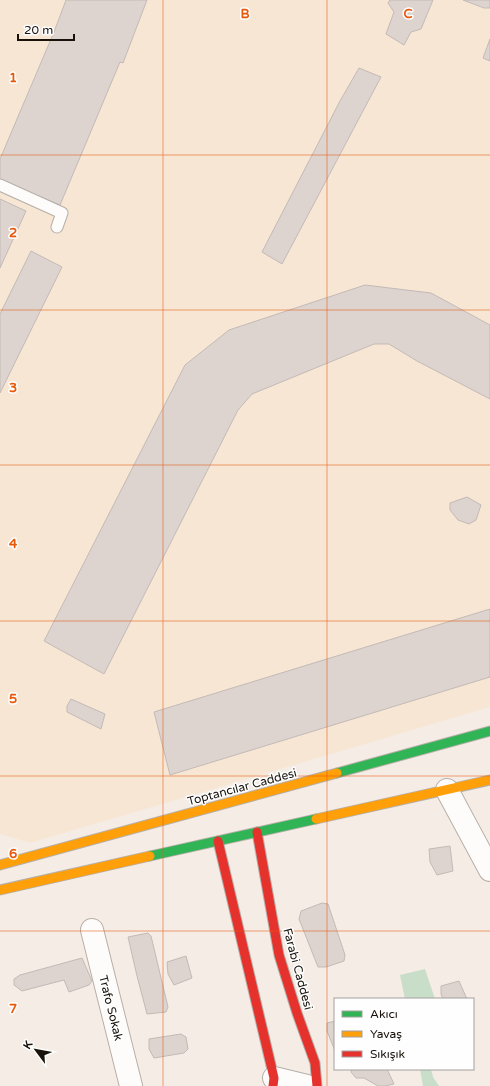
<svg xmlns="http://www.w3.org/2000/svg" width="490" height="1086" font-family="'Varela Round',sans-serif">
  <rect width="100%" height="100%" fill="#f5ede5"/>
  <path fill="#f7e6d4" d="M0,0h490v707l-460,136 -30,-9z"/>
  <path fill="#c8dec9" d="M425,969l10,30h-30l-5,-24z
    M420,1069h11l2,8 6,9h-16z"/>
  <path fill="#ddd3cf" stroke="#c3bab6" d="M66,0h81l-24,63 -3,-1 -60,143 -60,-25v-21l54,-127z
    M390,0h43l-12,29 -10,3 -7,13 -18,-11 8,-22 -6,-9z
    M463,0h27v8h-6z
    M490,39v22l-7,-3z
    M359,68l22,9 -99,187 -20,-12 78,-151z
    M0,199l26,12 -26,57z
    M31,251l31,16 -62,126v-79z
    M365,285l66,8 59,32v74l-73,-38 -28,-17h-15l-122,50 -14,16 -134,264 -60,-33 141,-276 44,-35z
    M467,497l14,8 -5,15 -7,4 -11,-4 -8,-10v-7z
    M490,609v68l-320,98 -16,-63z
    M71,699l34,15 -4,15 -34,-17v-6z
    M450,846l3,25 -16,4 -7,-13 -1,-13z
    M322,903l6,1 17,51 -1,6 -18,6h-8l-19,-48 2,-8z
    M148,933l3,3 17,71 -2,5 -19,2 -10,-38 -9,-39z
    M186,956l6,22 -18,7 -6,-11 -1,-12z
    M82,958l10,23 -3,4 -20,7 -5,-12 -42,11 -8,-6v-6l6,-4z
    M459,981l8,18h-24l-2,-5v-8z
    M335,1021v30l-8,-20v-8z
    M181,1034l5,3 2,12 -4,4 -30,5 -5,-9v-10z
    M352,1069h35l7,15 -9,2h-7l-14,-8h-8l-5,-6z"/>
  <g fill="none" stroke-linecap="round" stroke-linejoin="round">
    <g stroke="#b6afa8" stroke-width="13">
      <path id="lane" d="M0,185l62,28 -5,14"/>
    </g>
    <g stroke="#b6afa8" stroke-width="24">
      <path id="street" d="M447,790l43,80
        M92,930l39,156
        M274,1078l33,8"/>
    </g>
    <g stroke="#b6afa8" stroke-width="11">
      <path id="fast" d="M337,773l153,-42
        M150,856l166,-37"/>
    </g>
    <g stroke="#b6afa8" stroke-width="11">
      <path id="slow" d="M316,819l174,-39
        M0,865l337,-92
        M0,890l150,-34"/>
    </g>
    <g stroke="#b6afa8" stroke-width="11">
      <path id="jam" d="M257,832l22,123 18,58 18,50 2,23
        M218,841l56,237 -1,8"/>
    </g>
    <use href="#lane" stroke="#fefcfb" stroke-width="11"/>
    <use href="#street" stroke="#fefcfb" stroke-width="22"/>
    <use href="#fast" stroke="#30b455" stroke-width="9"/>
    <use href="#slow" stroke="#ff9f0a" stroke-width="9"/>
    <use href="#jam" stroke="#e5322d" stroke-width="9"/>
  </g>
  <path fill="none" stroke="#e8590c" stroke-width="1" stroke-opacity="0.55" d="M163,0v1086M327,0v1086M0,155h490M0,310h490M0,465h490M0,621h490M0,776h490M0,931h490"/>
  <g text-anchor="middle" dominant-baseline="central" stroke-width="3" stroke-linejoin="round" paint-order="stroke">
    <g font-size="12" fill="#18120b" stroke="#fefefe">
      <text transform="translate(242 787) rotate(-15)">Toptancılar Caddesi</text>
      <text transform="translate(298 969) rotate(75)">Farabi Caddesi</text>
      <text transform="translate(111 1008) rotate(76)">Trafo Sokak</text>
    </g>
  </g>
  <g font-size="13" text-anchor="middle" font-weight="bold" fill="#e8590c" stroke="#fefefe" stroke-width="3" stroke-linejoin="round" paint-order="stroke">
    <text x="245" y="18">B</text>
    <text x="408" y="18">C</text>
    <text x="13" y="82">1</text>
    <text x="13" y="237">2</text>
    <text x="13" y="392">3</text>
    <text x="13" y="548">4</text>
    <text x="13" y="703">5</text>
    <text x="13" y="858">6</text>
    <text x="13" y="1013">7</text>
  </g>
  <rect x="334" y="998" width="140" height="72" fill="#fefefe" stroke="#a2a09d"/>
  <rect x="342" y="1011" width="20" height="6" fill="#30b455" stroke="#a2a09d"/>
  <text x="370" y="1018" font-size="12" fill="#18120b">Akıcı</text>
  <rect x="342" y="1031" width="20" height="6" fill="#ff9f0a" stroke="#a2a09d"/>
  <text x="370" y="1038" font-size="12" fill="#18120b">Yavaş</text>
  <rect x="342" y="1051" width="20" height="6" fill="#e5322d" stroke="#a2a09d"/>
  <text x="370" y="1058" font-size="12" fill="#18120b">Sıkışık</text>
  <g transform="translate(36 1050) rotate(302)" stroke="#fefefe" stroke-width="3" paint-order="stroke">
  <path d="M0-3L7 15L0 10L-7 15Z" fill="#18120b"/>
  <text y="-6" font-size="11" font-weight="bold" text-anchor="middle" fill="#18120b">K</text>
  </g>
  <path d="M18 34v6h56v-6" fill="none" stroke="#18120b" stroke-width="2"/>
  <text x="24" y="34" font-size="12" fill="#18120b" stroke="#fefefe" stroke-width="3" paint-order="stroke">20 m</text>
</svg>
